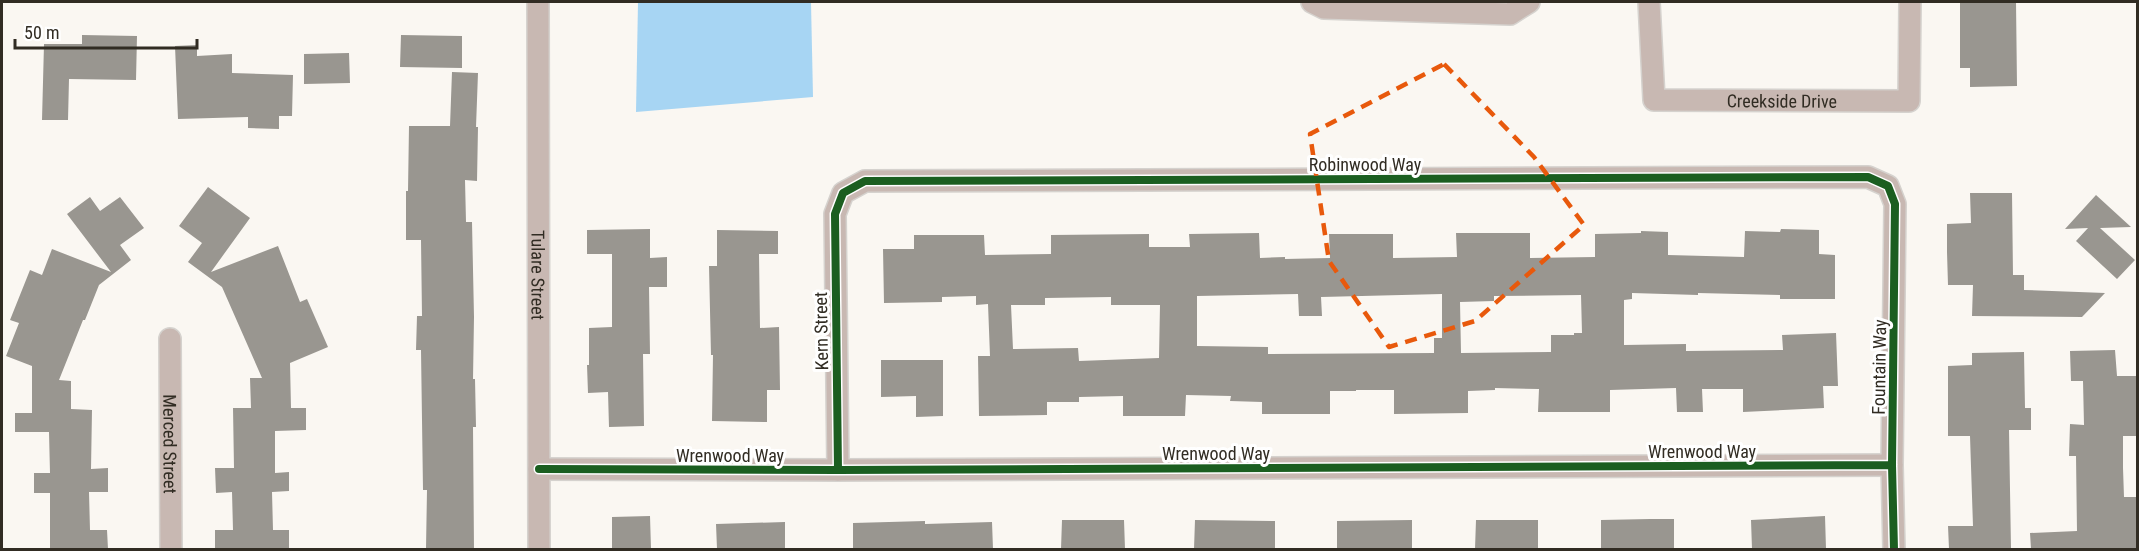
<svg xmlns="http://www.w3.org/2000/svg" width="2139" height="551" font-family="'Roboto Condensed',sans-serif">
  <rect width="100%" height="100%" fill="#faf7f2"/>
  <path fill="#a7d5f3" d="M638,2h173l2,95 -177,15z"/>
  <path fill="#999690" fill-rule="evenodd" d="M1960,2h56l1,84 -47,1v-19h-10z
    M82,35l55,1 -1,44 -67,-1 -1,41h-26l2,-76h38z
    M401,35l61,1v32l-62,-1z
    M197,45v11l35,-2v19l61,2 -1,41h-13v13l-31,-1v-11l-70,2 -3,-73z
    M349,53l1,30 -46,1v-30z
    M452,72l26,1 -2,54h2l-1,54 -12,-1 1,42h6l2,95 -1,62h2l1,48h-3l1,122h-48l1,-59h-4l-2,-140h-5l1,-34h5l-1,-76h-15v-49h2l1,-65h41z
    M208,187l42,31 -39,54 67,-26 22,56 7,-3 21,48 -38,16 1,45h15v22l-31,1v42l14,-1v19l-17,1 1,38h16v19h-74v-19h18l-1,-38 -16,1 -1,-25h19l-1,-60h18l-1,-30h12l-40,-91 -34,-25 14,-19 -23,-17z
    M1970,193h42l1,82h11v15l81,3 -23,24 -110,-1 1,-31h-25l-1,-33v-28l24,-1z
    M2096,195l35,32 -31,1 35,32 -18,19 -41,-38 12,-13 -23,1z
    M90,197l10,14 20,-14 24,31 -24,17 11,15 -32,25 -14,35h-2l-24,60 12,1v28l21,1 -1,59 17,-1v24h-19l1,38h17l1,19h-58v-56h-16v-20h16l-1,-41h-34v-19h17v-47l-26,-10 13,-33 -9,-3 20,-50 12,5 10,-26 59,23 -44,-58z
    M650,229v29l17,-1v30h-18l1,67h-7l1,72 -35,1 -1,-35 -20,1 -1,-28h2v-37l23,-1v-73h-25v-24z
    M1781,229l38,1v24l16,1v44h-55v-4l-82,-2v2l-66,-2v6l-8,1v45l62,-1v7l97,-1 -1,-15 54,-2 2,53h-15l1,22 -81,4v-23h-41l1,23h-26l-1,-24 -66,2v22h-72l1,-23 -44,-1v2l-27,1v22l-74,1v-24h-38v1h-26v23h-68v-12l-32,-1 1,-5 -45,-1 -1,21h-62v-20l-44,1v5h-32v13l-68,1 -1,-60h12l-2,-52 -12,1v-9l-34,1v5l-58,1 -1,-54h31v-14h70l1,20 66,-1v-19l98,-1v13h41l-1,-13 70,-1 1,25 25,-1v2l45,-1 -1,-24h64v24l64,-1 -1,-24h74v25l65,-1v-23l46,-1v-2l27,1v23l76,2 1,-26 35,1zM1298,294l1,22h23l-1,-19 121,-3v44h-8v15l-166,1v-7l-71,-1v-50zM1581,295l1,38h-8v2h-23v17l-90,1 -1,-51 34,-1v-5zM1111,297v8h49l-1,53 -80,3 -1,-13 -65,1 -2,-44h34v-7z
    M717,230l61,1v23h-19l1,74 19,-1 1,63h-13v32l-55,-1 1,-66h-2l-2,-89h8z
    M2115,350l2,26h21v60h-15v32l1,29h14v52h-107l-1,-16 47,-2 -1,-75h-7l1,-32 14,1 -1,-44h-12l-1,-30z
    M2024,352l1,56h6v22h-22l2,119h-62l-1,-23h25l-3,-90h-22v-70l24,-1v-12z
    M881,360h62v56l-27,1v-21l-35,1z
    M650,516l1,33h-39v-32z
    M1825,516l1,33h-74l-1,-29z
    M1650,519h24v30h-73v-29z
    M1062,520h62l1,29h-64z
    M1195,520l80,1v28h-81z
    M1412,520v29h-75v-28z
    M1476,520h62v29h-63z
    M925,521v3l67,-2 1,27h-140v-26z
    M785,522v27h-68l-1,-25z"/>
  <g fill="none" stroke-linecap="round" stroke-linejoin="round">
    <g stroke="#d5d2ce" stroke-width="24">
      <g id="street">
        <path id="s1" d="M538,2l1,548"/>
        <path d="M1312,2l12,6 186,6 19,-12"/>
        <path id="s2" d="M1649,2l5,98 255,1 1,-99"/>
        <path id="s3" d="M170,339l1,211"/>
        <path d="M539,469l299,1 1054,-5"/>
        <path d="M838,470l-3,-256 8,-21 22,-12 1003,-4 20,9 7,18 -3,261 2,85"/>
      </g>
    </g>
    <use href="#street" stroke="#c8b8b2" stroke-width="21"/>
    <g stroke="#fff" stroke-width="11">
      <path id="cycleway" d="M539,469l299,1 1054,-5
        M838,470l-3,-256 8,-21 22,-12 1003,-4 20,9 7,18 -3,261 2,85"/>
    </g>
    <use href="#cycleway" stroke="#1b5e20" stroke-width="8"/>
  </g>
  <path fill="none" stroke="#e8590c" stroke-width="4.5" stroke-dasharray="12 8" stroke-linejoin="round" d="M1444,64l90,93 50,68 -109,96 -86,26 -60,-86 -19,-127z"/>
  <g text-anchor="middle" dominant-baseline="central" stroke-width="6" stroke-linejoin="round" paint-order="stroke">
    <g font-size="18" fill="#312c23" stroke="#fff">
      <text stroke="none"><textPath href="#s2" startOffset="226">Creekside Drive</textPath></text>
      <text x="1365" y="164">Robinwood Way</text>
      <text stroke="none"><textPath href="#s1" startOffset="273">Tulare Street</textPath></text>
      <text transform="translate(821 331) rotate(-91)">Kern Street</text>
      <text transform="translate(1879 367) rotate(-89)">Fountain Way</text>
      <text stroke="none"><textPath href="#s3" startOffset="105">Merced Street</textPath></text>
      <text x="1702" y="451">Wrenwood Way</text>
      <text x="1216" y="453">Wrenwood Way</text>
      <text x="730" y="455">Wrenwood Way</text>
    </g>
  </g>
  <rect width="2139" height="551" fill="none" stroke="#312c23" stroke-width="6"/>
  <path d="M15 39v9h182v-9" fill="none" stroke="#312c23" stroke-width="3"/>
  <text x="24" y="39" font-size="18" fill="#312c23" stroke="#ffffff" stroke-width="4.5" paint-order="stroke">50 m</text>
</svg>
